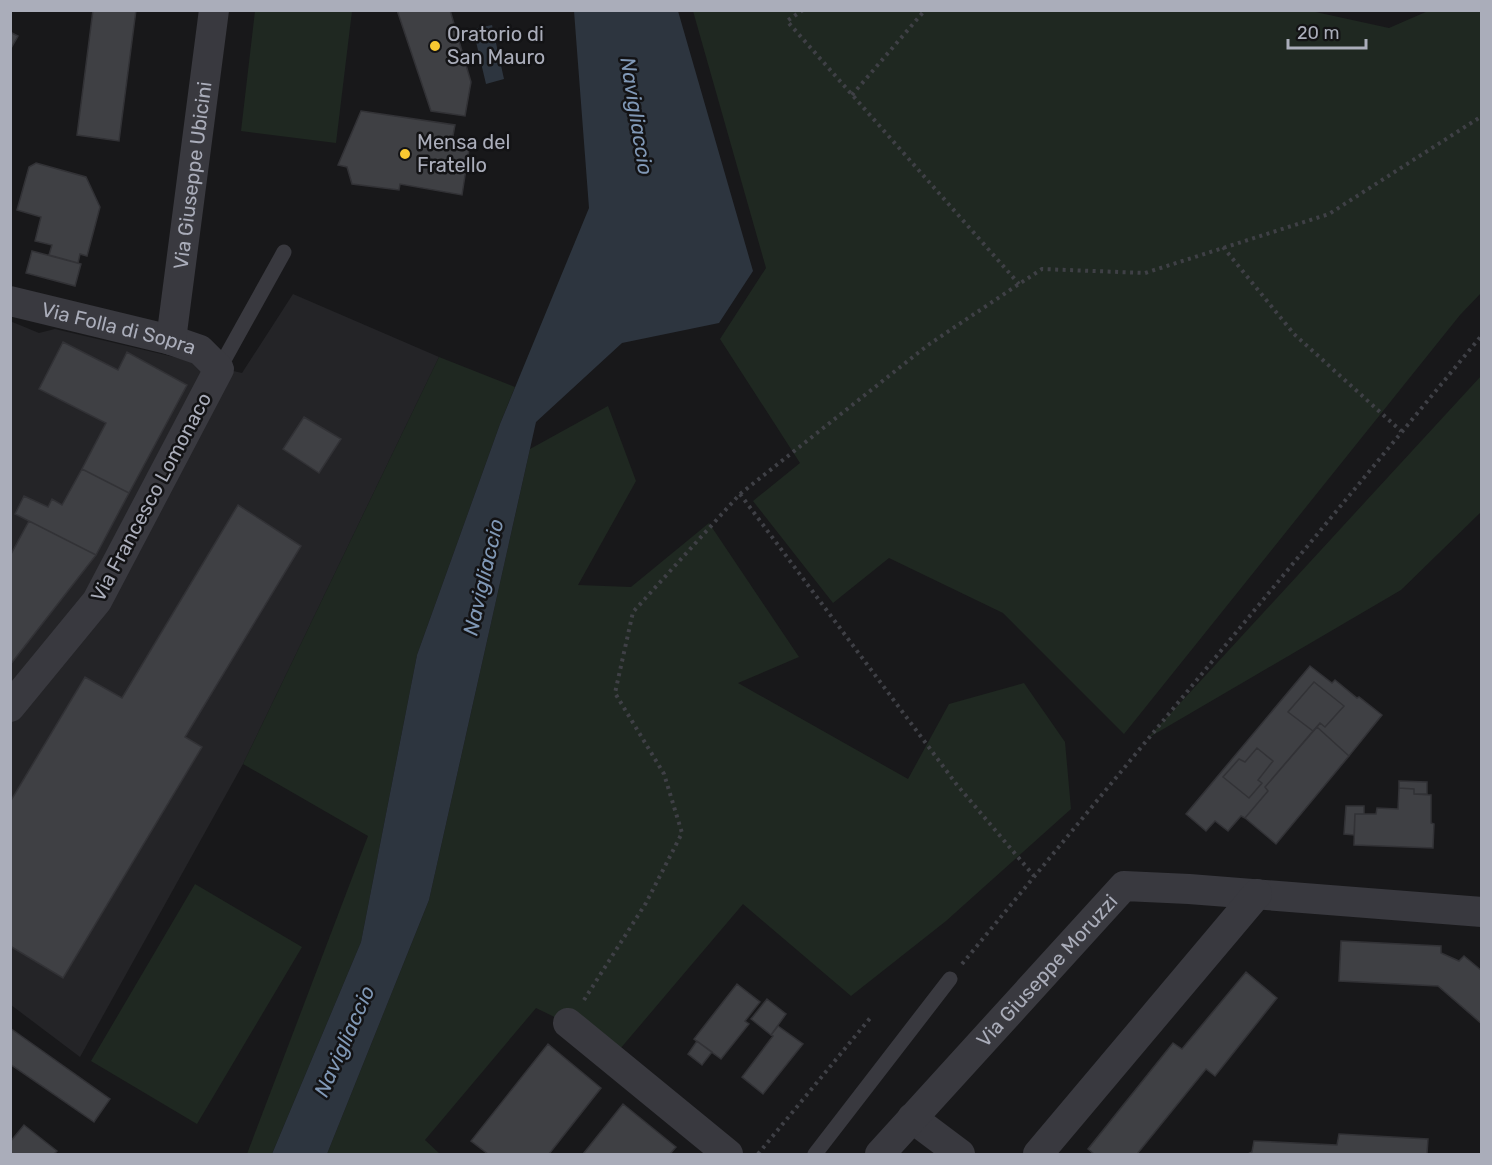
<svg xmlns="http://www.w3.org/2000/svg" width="1492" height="1165" font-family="Rubik,sans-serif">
  <rect width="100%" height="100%" fill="#18181a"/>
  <path fill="#242427" d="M293,294l146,63 -196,407 -163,293 -69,-52 -1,-684 29,12 16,-4 187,44z"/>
  <path fill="#1f2821" d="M255,11h97l-16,132 -95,-12z
    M1311,11l78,17 39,-17h53v282l-21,22 -336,419 -121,-121 -114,-55 -56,45 -80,-102 47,-38 -80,-124 46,-71 -73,-257z
    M439,357l76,30 -15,37 -83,231 -56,287 -89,212h-25l121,-318 -125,-72z
    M1481,376v136l-80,78 -253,148z
    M608,406l28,75 -58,104 53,2 78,-64 90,134 -61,26 170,96 41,-75 75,-21 41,59 6,67 -125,112 -95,75 -108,-92 -123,145 -84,-41 -111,132 15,14h-113l102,-254 101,-451z
    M195,884l107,63 -105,177 -106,-63z"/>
  <path fill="#2d353f" d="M574,11h104l75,260 -34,52 -97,20 -86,79 -107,478 -102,254h-55l89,-212 56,-287 83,-231 89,-216z
    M492,25l12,54 -18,5 -13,-55z"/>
  <path fill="#3f4044" stroke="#323236" stroke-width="1.5" fill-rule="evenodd" d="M93,10h43l-17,131 -42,-6z
    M397,10h53l21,72 -6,34 -34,-5z
    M10,32l8,4 -8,14z
    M361,111l94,14 -3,16 18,2 -8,52 -62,-11 -1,6 -47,-6 -5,-17 -9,-2z
    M36,163l50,14 14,30 -13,49 -7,-2 -2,9 -29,-8 3,-10 -17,-4 6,-24 -24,-7 12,-43z
    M32,251l49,13 -6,22 -49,-13z
    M63,342l55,28 9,-18 60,33 -58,108 -47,-24 24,-46 -67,-34z
    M304,417l37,22 -22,34 -36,-24z
    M82,469l47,24 -33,62 -81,-41 9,-18 24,11 4,-8 10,6z
    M238,505l63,41 -116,191 17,10 -139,231 -53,-32v-144l75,-125 37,21z
    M29,521l67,34 -86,110v-109z
    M1310,666l22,17 3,-3 22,18 2,-1 23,18 -33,41 -32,-29 3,-4 5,4 19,-21 -30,-24 -26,30 25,19 -48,56 3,4 -23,27 -4,-2 -13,15 -13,-10 -9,10 -20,-17zM1257,748l16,13 -15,19 4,3 -13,15 -26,-21 16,-18 6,3z
    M1314,682l30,24 -19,21 -5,-4 -7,8 -25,-19z
    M1317,727l32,29 -73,88 -31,-26 23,-27 -3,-4z
    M1257,748l16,13 -15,19 4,3 -13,15 -26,-21 16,-18 6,3z
    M1399,781l28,1v12h-13v-5l-15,-1z
    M1399,788l15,1v5l17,1v28l3,1 -1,24 -79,-3 1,-31h21l1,-6 21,1z
    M1346,806h18v8h-9l-1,21 -10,-1z
    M1341,941l100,5v7l18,8 5,-5 18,15v53l-44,-38 -99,-5z
    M1246,972l31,26 -62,78 -9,-7 -69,85h-43l-6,-5 85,-106 9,6z
    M737,984l23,18 -15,19 4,3 -28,35 -27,-20z
    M767,999l19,15 -15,21 -20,-16z
    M778,1026l25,18 -40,50 -21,-17 31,-41 -2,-1z
    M10,1028l100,71 -16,23 -84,-58z
    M697,1041l15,11 -10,13 -14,-11z
    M548,1044l53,44 -52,66h-61l-17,-13z
    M623,1104l53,43 -6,7h-87z
    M24,1125l33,26 -3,3h-44v-12z
    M1339,1134l89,5 -1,15h-179l4,-2 2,-11 83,4z"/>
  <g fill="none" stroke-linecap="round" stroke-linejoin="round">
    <path stroke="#3f4046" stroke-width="4" stroke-dasharray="3 4.5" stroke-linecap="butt" d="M803,10l-16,11 232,263
      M852,95l73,-85
      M1223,247l71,87 107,97
      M740,494l217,291 77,91
      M962,964l520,-629
      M584,1000l62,-97 36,-70 -18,-59 -49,-81 18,-81 107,-118 188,-149 91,-61 23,-15 103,4 184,-59 153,-98
      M758,1154l113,-137"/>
    <path stroke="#39393f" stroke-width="15" d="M219,369l65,-117
      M815,1154l135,-175"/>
    <g stroke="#39393f" stroke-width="30">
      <path id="s1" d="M10,301l161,39 29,10 19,19 -122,232 -87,106"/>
      <path id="s2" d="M171,340l43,-330"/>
      <path d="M568,1023l160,131"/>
      <path d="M912,1118l48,36"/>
      <path id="s3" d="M880,1154l244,-268 65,3 293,23"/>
      <path d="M1038,1154l219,-260"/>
    </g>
  </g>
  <g fill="#f9c831" stroke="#131315" stroke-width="2">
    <circle cx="435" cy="46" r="6"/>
    <circle cx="405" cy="154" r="6"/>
  </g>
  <g text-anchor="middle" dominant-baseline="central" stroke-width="5" stroke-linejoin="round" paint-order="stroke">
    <g font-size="20" fill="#aaadba" stroke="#131315" text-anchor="start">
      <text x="447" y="34">Oratorio di<tspan x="447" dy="23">San Mauro</tspan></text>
      <text x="417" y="142">Mensa del<tspan x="417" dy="23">Fratello</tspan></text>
    </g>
    <g font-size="20" fill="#aaadba" stroke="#131315">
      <text stroke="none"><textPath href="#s2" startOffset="166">Via Giuseppe Ubicini</textPath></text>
      <text stroke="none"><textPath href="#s1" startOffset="112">Via Folla di Sopra</textPath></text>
      <text transform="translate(151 497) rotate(-62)">Via Francesco Lomonaco</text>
      <text stroke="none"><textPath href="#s3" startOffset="248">Via Giuseppe Moruzzi</textPath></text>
    </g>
    <g font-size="21" font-style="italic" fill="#8098b6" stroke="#131315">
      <text transform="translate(637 116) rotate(81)">Navigliaccio</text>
      <text transform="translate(483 577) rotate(-77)">Navigliaccio</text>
      <text transform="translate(344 1041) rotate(-66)">Navigliaccio</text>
    </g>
  </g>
  <rect width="1492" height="1165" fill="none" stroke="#aaadba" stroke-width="24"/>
  <path d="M1288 39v9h78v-9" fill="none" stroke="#aaadba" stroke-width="3"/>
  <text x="1297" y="39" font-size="18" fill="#aaadba" stroke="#131315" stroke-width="4.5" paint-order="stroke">20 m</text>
</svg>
